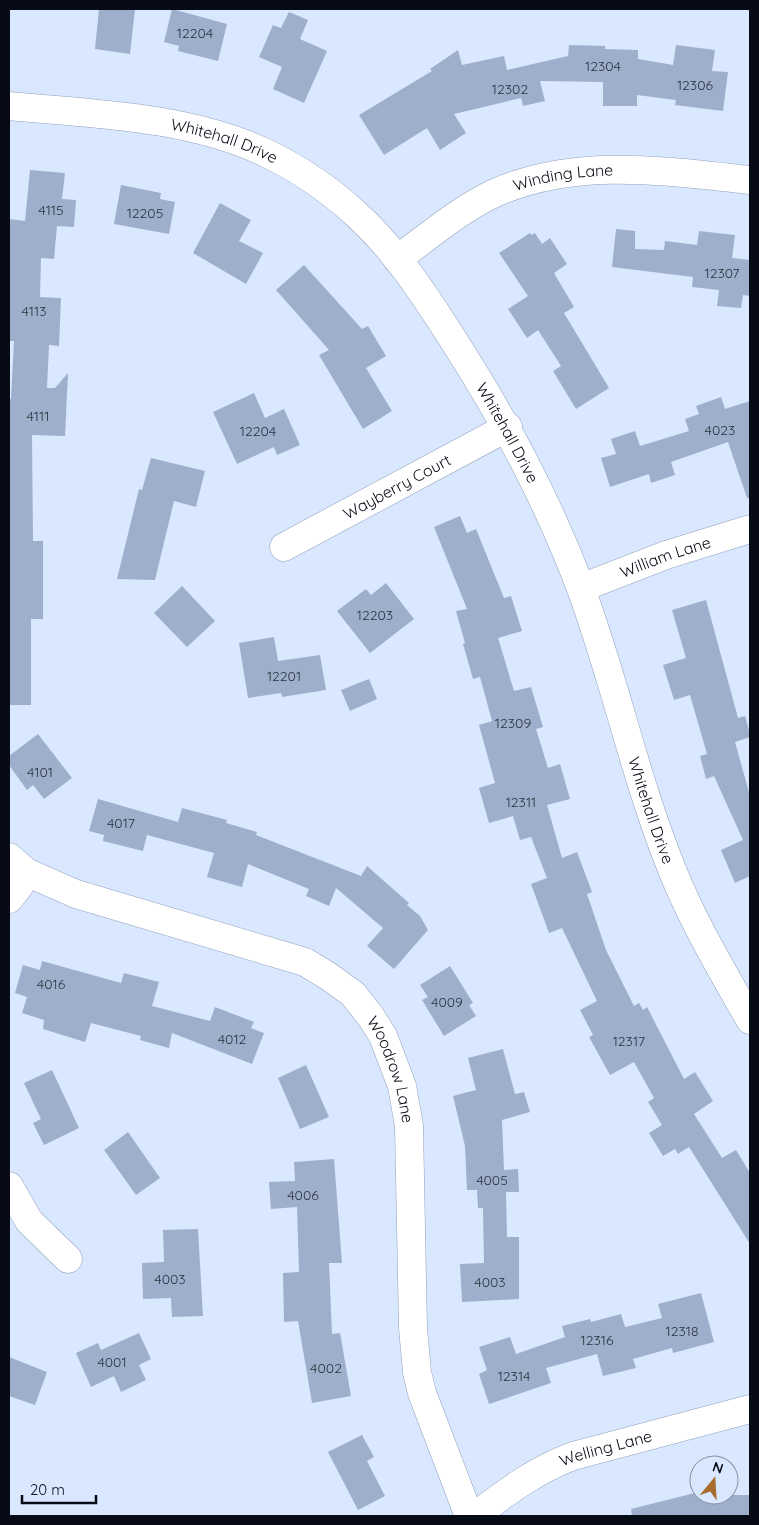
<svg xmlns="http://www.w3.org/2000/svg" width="759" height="1525" font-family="Quicksand,sans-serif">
  <rect width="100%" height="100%" fill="#d9e8ff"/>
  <path fill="#9eafcb" d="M99,9h36l-5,45 -35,-5z
    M172,9l55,15 -9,37 -40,-10 1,-5 -15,-4z
    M289,12l19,8 -8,19 27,12 -23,52 -31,-14 9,-22 -23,-10 14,-32 8,3z
    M569,45l36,1v3l33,1v9l35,6 3,-20 39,5 -3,21 16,1 -5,39 -48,-6 1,-5 -39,-5v11h-34v-24l-63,-1 5,20 -22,5 -2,-8 -67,16 12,19 -26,17 -13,-22 -43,27 -25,-40 73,-44 -2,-2 28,-19 4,15 42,-9 3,14 61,-14z
    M30,170l35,3 -3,26 14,1 -2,27 -17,-1 -3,33 -13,-1 -1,39 21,1 -2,48 -10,-1 -2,43h8l13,-15 -3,63 -33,-1 1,106h10v78h-12v86h-22v-306h2l3,-58h-5v-122l16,2z
    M121,185l40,8 -1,6 15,3 -6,32 -55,-10z
    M220,203l31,17 -12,21 24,12 -17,31 -53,-31z
    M616,229l19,2v18l29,1 1,-9 32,4 2,-14 36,4 -3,23 18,2v36l-7,-1 -2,13 -24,-2 2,-16 -27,-3 1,-10 -81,-10z
    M530,233l1,2 4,-2 7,11 8,-6 17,26 -13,9 20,34 -10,6 45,75 -33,21 -23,-38 8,-5 -23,-36 -11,8 -19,-29 20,-13 -29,-43z
    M304,265l58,64 6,-3 18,30 -20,12 26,43 -29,18 -44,-74 10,-5 -53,-60z
    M254,393l11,25 19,-9 16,36 -23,10 -3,-8 -37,17 -24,-52z
    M721,397l4,12 25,-8v97h-3l-19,-56 -57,20 4,13 -24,8 -2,-9 -39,13 -9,-29 15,-4 -5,-15 24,-8 5,15 49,-15 -4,-12 14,-5 -3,-8z
    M151,458l54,13 -9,36 -22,-6 -19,79 -38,-1 22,-90 3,1z
    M460,516l7,17 9,-4 28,69 7,-2 11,35 -24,7 16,53 17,-4 12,40 -7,2 12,39 12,-4 10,35 -23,6 15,53 15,-6 15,40 -5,2 19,56 28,56 5,-3 4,7 4,-3 37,72 11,-7 18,29 -19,13 28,44 14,-8 14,23v71l-61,-97 -11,7 -3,-5 -12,7 -14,-23 13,-8 -14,-23 6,-4 -20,-36 -24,13 -21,-38 4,-2 -13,-25 17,-9 -35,-73 -13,5 -18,-49 16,-6 -16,-41 -11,3 -7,-24 -24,7 -10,-35 16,-5 -16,-58 13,-4 -12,-44 -7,2 -10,-35 2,-1 -9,-32 11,-2 -33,-82z
    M386,583l28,36 -44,34 -33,-42 29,-22 5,6z
    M182,586l33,35 -28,26 -33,-34z
    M706,600l32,118 7,-2 5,18v3l-15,5 15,54v80l-15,7 -14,-33 22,-10 -29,-64 -8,3 -6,-23 7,-2 -17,-59 -16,5 -11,-35 23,-7 -14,-48z
    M274,637l4,24 42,-6 6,35 -44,7 -1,-4 -33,5 -9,-55z
    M369,679l8,20 -27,12 -9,-21z
    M38,734l34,44 -28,21 -11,-14 -6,5 -18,-25v-9z
    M98,799l80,23 4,-14 45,12 -1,3 31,9 -1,3 105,41 6,-10 42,37 -2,2 13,11 8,14 -34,39 -27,-23 16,-18 -47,-40 -7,18 -23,-10 3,-7 -61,-25 -6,23 -35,-10 7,-24 -67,-18 -4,16 -40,-10 1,-6 -15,-4z
    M42,961l79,22 3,-10 35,9 -7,24 58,15 5,-14 39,15 -3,6 13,5 -12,31 -80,-31 -3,15 -29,-8 1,-4 -50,-13 -6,19 -42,-13 1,-9 -22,-7 5,-16 -12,-4 8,-28 17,5z
    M450,966l23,37 -4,2 7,11 -32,20 -22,-36 6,-3 -8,-12z
    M503,1049l12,45 9,-2 6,20 -28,8 2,50 14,-1 1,23h-13l1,45h12v62l-57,3 -2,-38 24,-1 -1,-55h-5l-1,-18h-10l-2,-44 -12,-50 23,-6 -8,-32z
    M306,1065l23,52 -29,12 -22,-51z
    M52,1070l27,58 -35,17 -11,-22 8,-4 -17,-36z
    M128,1132l32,46 -24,17 -32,-45z
    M334,1159l8,104h-13l3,71 8,-1 11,63 -39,7 -14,-82 -14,1 -1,-49 16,-1 -2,-65 -26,2 -2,-27 26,-1 -1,-19z
    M198,1229l5,87 -31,1 -1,-19 -28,1 -1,-36 22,-1 -1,-32z
    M701,1293l13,49 -41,11 -1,-5 -39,11 3,9 -33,8 -6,-22 -51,14 5,15 -62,21 -10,-30 8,-4 -8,-23 31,-10 6,17 49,-17 -3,-11 28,-7 1,3 30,-8 4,13 37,-9 -4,-14z
    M139,1333l12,26 -12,6 7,15 -25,12 -7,-16 -23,11 -15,-34 22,-10 3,7z
    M9,1357l38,15 -12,33 -26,-9z
    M362,1435l12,22 -7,4 18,35 -27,14 -30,-58z
    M699,1492v3h51v21h-118l-1,-7z"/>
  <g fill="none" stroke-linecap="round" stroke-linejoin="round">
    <g stroke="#90a1bc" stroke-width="29">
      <g id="minor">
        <path id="s1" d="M9,106c85,8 179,10 257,47 33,16 64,37 90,61 39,35 70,83 98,127 51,80 92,156 126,245 35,94 55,193 93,286 21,52 50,100 77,148"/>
        <path id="s2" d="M397,259c31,-22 63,-50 98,-66 81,-36 170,-22 255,-13"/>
        <path id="s3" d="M284,547l224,-120"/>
        <path id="s4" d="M581,588l85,-33 84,-26"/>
        <path id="s5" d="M9,857l17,15 50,22 229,68 23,14 25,18 18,23 12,19 19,50 7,40 4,202 4,44 5,21 47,123"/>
        <path d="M9,899l11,-14 6,-13"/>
        <path d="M9,1186l20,35 39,38"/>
        <path id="s6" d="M475,1516c33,-25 59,-45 98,-60l177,-47"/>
      </g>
    </g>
    <use href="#minor" stroke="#fff" stroke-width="28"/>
  </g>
  <g text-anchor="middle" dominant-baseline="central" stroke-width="4" stroke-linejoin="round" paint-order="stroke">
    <g font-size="14" fill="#2c3442">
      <text x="195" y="33">12204</text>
      <text x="603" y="66">12304</text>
      <text x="695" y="85">12306</text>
      <text x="510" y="89">12302</text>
      <text x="51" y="210">4115</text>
      <text x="145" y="213">12205</text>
      <text x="722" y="273">12307</text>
      <text x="34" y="311">4113</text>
      <text x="38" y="416">4111</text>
      <text x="720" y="430">4023</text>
      <text x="258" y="431">12204</text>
      <text x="375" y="615">12203</text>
      <text x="284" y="676">12201</text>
      <text x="513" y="723">12309</text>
      <text x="40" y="772">4101</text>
      <text x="521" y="802">12311</text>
      <text x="121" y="823">4017</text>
      <text x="51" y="984">4016</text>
      <text x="447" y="1002">4009</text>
      <text x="232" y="1039">4012</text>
      <text x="629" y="1041">12317</text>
      <text x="492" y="1180">4005</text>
      <text x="303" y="1195">4006</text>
      <text x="170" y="1279">4003</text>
      <text x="490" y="1282">4003</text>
      <text x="682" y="1331">12318</text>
      <text x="597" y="1340">12316</text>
      <text x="112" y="1362">4001</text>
      <text x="326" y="1368">4002</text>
      <text x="514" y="1376">12314</text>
    </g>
    <g font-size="16" fill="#060b15" stroke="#d9e8ff">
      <text stroke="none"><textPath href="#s1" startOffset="219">Whitehall Drive</textPath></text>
      <text stroke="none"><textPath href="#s2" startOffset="189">Winding Lane</textPath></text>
      <text stroke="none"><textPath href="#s1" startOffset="639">Whitehall Drive</textPath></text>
      <text stroke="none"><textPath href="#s3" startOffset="128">Wayberry Court</textPath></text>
      <text stroke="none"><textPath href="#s4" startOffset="90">William Lane</textPath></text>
      <text stroke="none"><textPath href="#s1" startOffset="1044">Whitehall Drive</textPath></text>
      <text stroke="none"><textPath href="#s5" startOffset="460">Woodrow Lane</textPath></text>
      <text stroke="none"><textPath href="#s6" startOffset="149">Welling Lane</textPath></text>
    </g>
  </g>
  <rect width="759" height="1525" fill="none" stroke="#060b15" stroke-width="20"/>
  <g transform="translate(714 1480) rotate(18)"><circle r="24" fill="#d9e8ff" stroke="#8590a1"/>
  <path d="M0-4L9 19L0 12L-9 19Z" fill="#a86d2e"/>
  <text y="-8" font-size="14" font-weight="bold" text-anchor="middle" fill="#060b15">N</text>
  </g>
  <path d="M22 1495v8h74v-8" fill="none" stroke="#060b15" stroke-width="2.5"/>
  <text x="30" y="1495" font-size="15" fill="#060b15" stroke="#d9e8ff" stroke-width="4" paint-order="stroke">20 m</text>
</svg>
